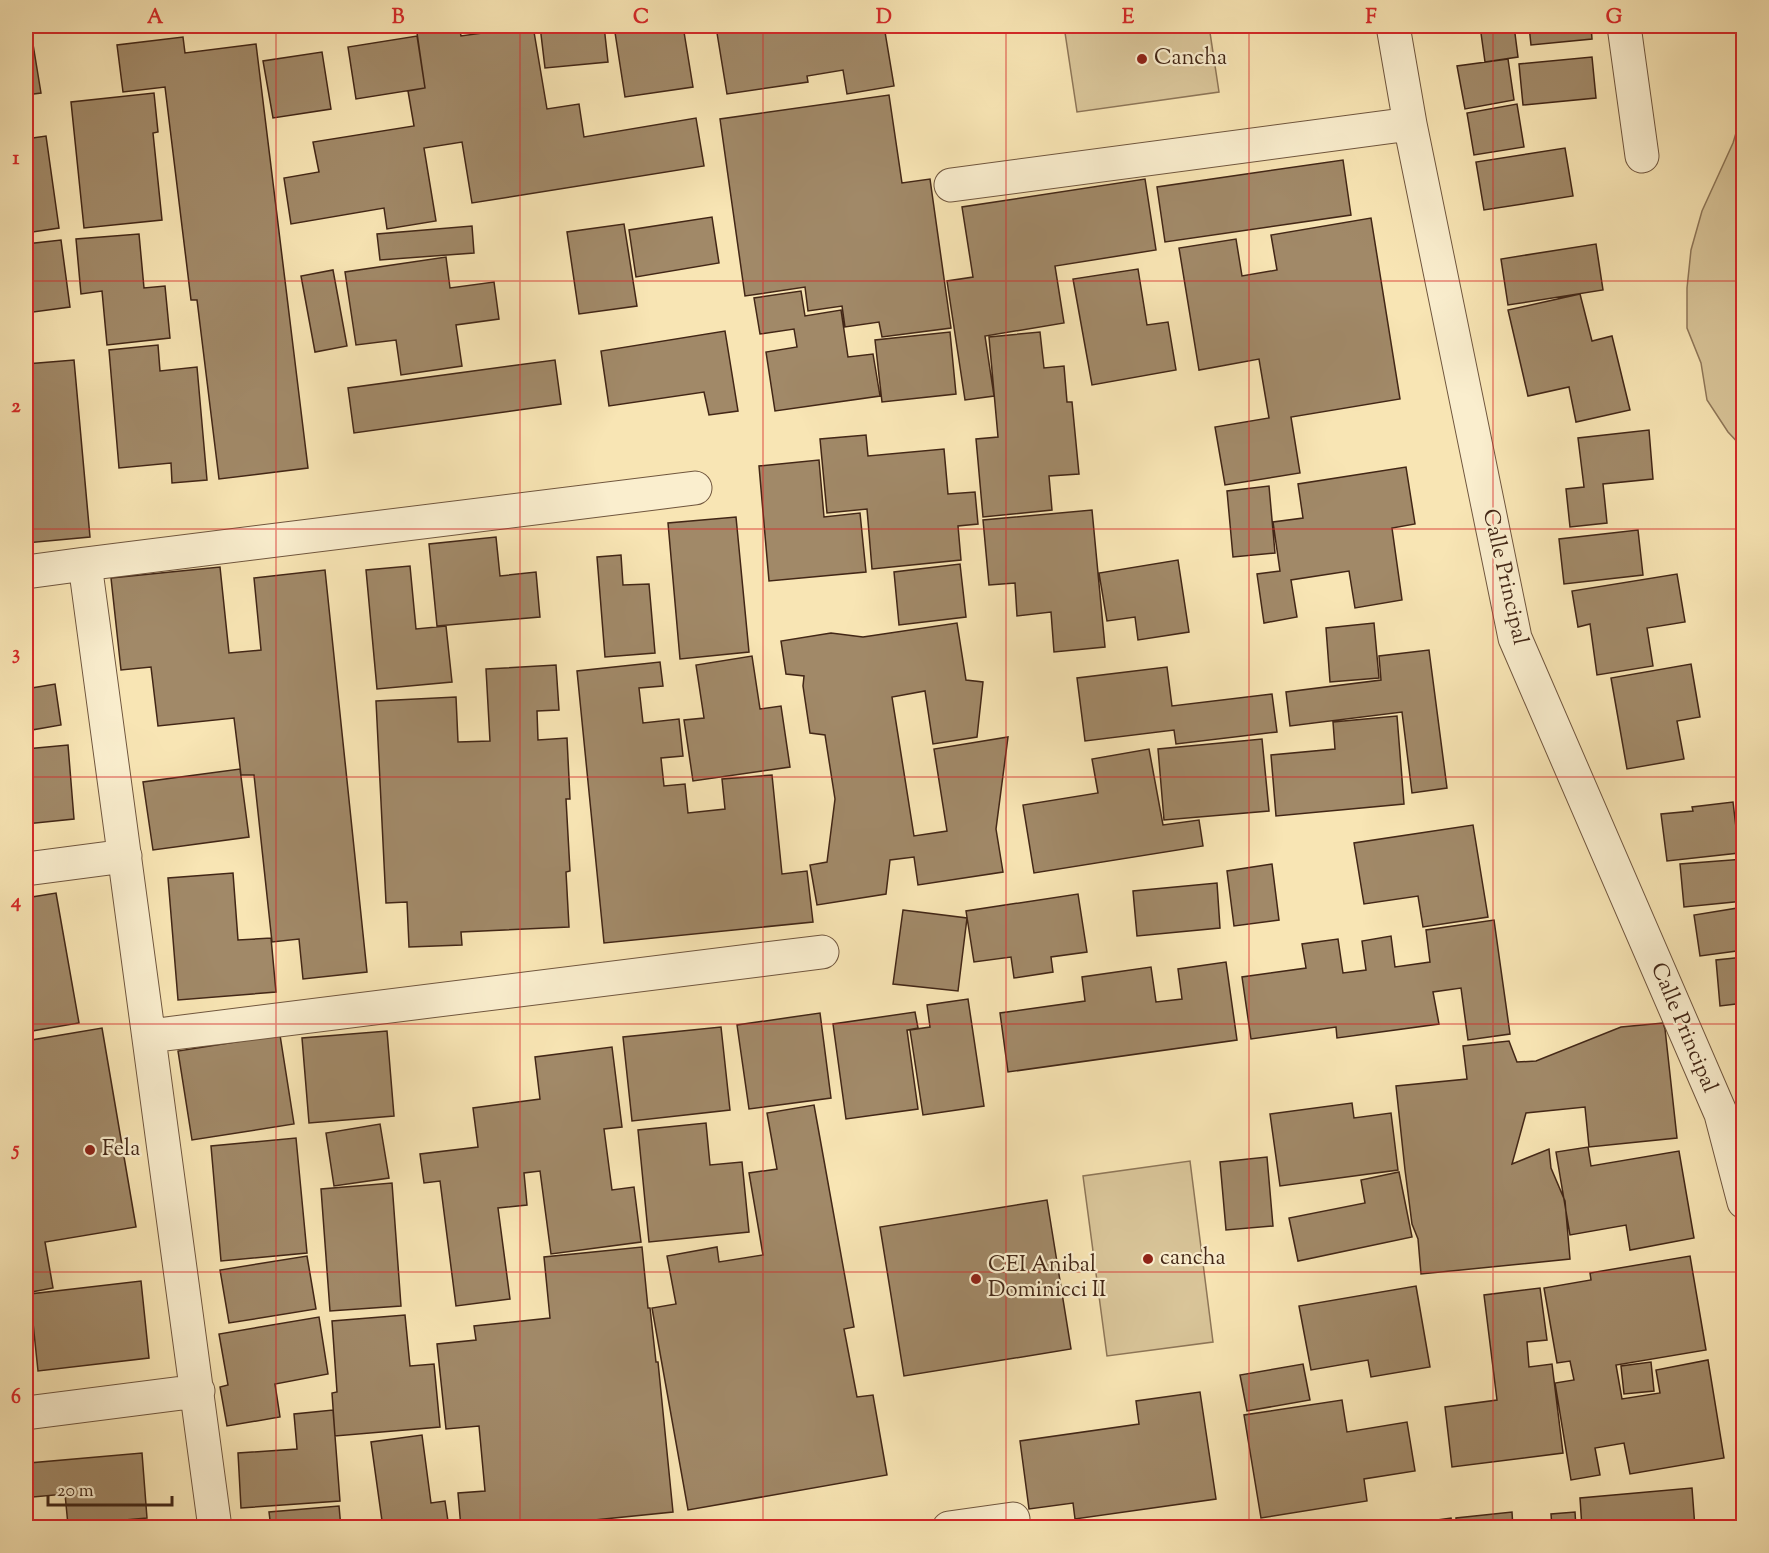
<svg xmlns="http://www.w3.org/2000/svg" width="1769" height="1553" font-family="'Sorts Mill Goudy',serif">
  <rect width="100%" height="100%" fill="#f8e5b4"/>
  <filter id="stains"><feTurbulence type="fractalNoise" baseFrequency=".00333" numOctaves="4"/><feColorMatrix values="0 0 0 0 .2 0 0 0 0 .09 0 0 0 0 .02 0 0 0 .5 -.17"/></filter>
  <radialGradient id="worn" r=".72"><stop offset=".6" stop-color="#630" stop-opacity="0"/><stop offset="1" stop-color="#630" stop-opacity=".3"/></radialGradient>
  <path fill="#d9c599" stroke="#8e7658" stroke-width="1.5" d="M1064,26h145l10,66 -142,20z
    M1743,110v338l-15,-16 -21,-32 -6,-37 -14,-35v-40l4,-38 11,-39 31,-68z
    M1190,1161l23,181 -106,14 -24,-180z"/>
  <path fill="#a18968" stroke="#422616" stroke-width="1.5" d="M26,26h4l11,67 -15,2z
    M416,26h43l2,10 72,-10 14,83 32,-5 5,33 112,-19 8,48 -232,37 -10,-61 -38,6 12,73 -49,8 -3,-21 -93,16 -7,-46 35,-6 -6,-30 101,-16 -6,-35 17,-3z
    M540,26h64l4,36 -63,6z
    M614,26h69l10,61 -68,10z
    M723,26h161l10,60 -47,8 -4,-24 -36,6 1,6 -81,12 -11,-67z
    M1480,26h34l4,31 -33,5z
    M1529,26h62l1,13 -61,6z
    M417,36l8,52 -69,11 -8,-52z
    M183,37l2,16 71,-9 52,424 -89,11 -22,-179h-6l-26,-213 -42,5 -6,-47z
    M322,52l9,57 -58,9 -10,-57z
    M1592,57l4,41 -73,7 -4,-41z
    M1508,59l6,41 -49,9 -8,-43z
    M154,93l4,39 -5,1 9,87 -78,8 -13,-126z
    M889,95l13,88 28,-4 21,149 -69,9 -3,-15 -34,5 -3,-21 -34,5 -3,-24 -60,9 -25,-177z
    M1517,104l7,43 -50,8 -7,-42z
    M46,136l13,92 -33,5v-94z
    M1565,148l8,48 -89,14 -8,-48z
    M1343,160l8,55 -186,27 -8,-55z
    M1145,179l11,71 -101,16 9,57 -79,13 9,60 -29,4 -18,-119 26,-4 -11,-70z
    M712,217l7,46 -83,14 -7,-47z
    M1371,218l29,181 -109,18 9,56 -75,12 -10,-58 54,-9 -10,-59 -60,11 -20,-122 57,-9 6,37 35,-6 -6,-35z
    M624,224l13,82 -58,8 -12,-82z
    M472,226l2,27 -94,7 -3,-26z
    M139,234l5,54 21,-2 5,52 -63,7 -5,-54 -21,3 -5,-55z
    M61,240l9,67 -44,6v-69z
    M1596,244l7,46 -95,15 -7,-46z
    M446,257l4,31 44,-6 5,37 -43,6 6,41 -61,9 -5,-35 -40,5 -11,-73z
    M1138,269l9,56 21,-3 8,48 -84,15 -19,-106z
    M333,270l14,76 -32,6 -14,-76z
    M801,291l4,25 36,-6 7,47 25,-3 7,42 -105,15 -9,-59 31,-5 -3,-18 -34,5 -6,-36z
    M1580,294l12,47 20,-5 18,74 -54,12 -7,-35 -41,9 -20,-86z
    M725,331l13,80 -29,4 -5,-23 -95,14 -8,-55z
    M950,332l6,62 -74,8 -7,-62z
    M1040,332l4,36 20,-2 3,36h5l7,72 -30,2 3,34 -69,7 -7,-78 22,-2 -9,-100z
    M158,345l2,26 37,-4 10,113 -35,3 -1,-20 -52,5 -10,-118z
    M74,360l16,177 -64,6v-179z
    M555,360l6,44 -207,29 -6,-45z
    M1649,430l4,49 -50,5 4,39 -37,4 -4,-38 18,-2 -6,-49z
    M866,435l2,21 76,-7 4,45 27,-2 3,32 -20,2 3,34 -89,9 -5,-60 -40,4 -7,-74z
    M819,460l5,57 36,-4 6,59 -97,9 -10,-115z
    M1406,467l9,57 -23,4 10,72 -47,8 -6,-37 -58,9 6,37 -33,6 -7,-49 23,-3 -7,-49 30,-4 -5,-34z
    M1269,486l6,67 -42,4 -6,-66z
    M1092,510l13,137 -51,5 -3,-40 -34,4 -2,-33 -26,2 -6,-65z
    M736,517l13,135 -69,7 -12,-136z
    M1638,530l5,45 -79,9 -5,-45z
    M496,537l4,39 36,-4 4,45 -103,9 -8,-82z
    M621,555l2,30 26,-1 6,69 -50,4 -8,-100z
    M1178,560l11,72 -51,8 -3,-23 -28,4 -8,-48z
    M960,564l6,53 -67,8 -5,-53z
    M410,566l6,63 30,-3 6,56 -75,7 -11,-119z
    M220,567l9,86 32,-3 -7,-72 71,-8 42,402 -64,7 -4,-40 -27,3 -18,-167h-13l-7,-57 -76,8 -7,-59 -30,3 -10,-92z
    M1677,574l8,48 -38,6 6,38 -56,9 -7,-51 -12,3 -6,-36z
    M957,623l9,57 17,2 -6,55 -44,7 -8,-53 -33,6 22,139 33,-5 -13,-82 74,-12 -12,92 7,43 -85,13 -4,-28 -24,3 -4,34 -69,11 -7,-40 17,-3 8,-63 -10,-64 -15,-2 -7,-47 1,-10 -18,-2 -5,-33 50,-8 32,4z
    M1374,623l5,55 -49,4 -4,-54z
    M1429,650l18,138 -35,5 -10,-81 -112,14 -4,-34 95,-12 -2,-24z
    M752,656l8,53 21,-3 9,61 -97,14 -9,-61 20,-2 -8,-53z
    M660,662l3,24 -24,2 4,35 36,-4 4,37 -22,2 3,28 21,-2 3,29 37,-4 -3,-30 50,-4 10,99 25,-3 6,51 -209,21 -27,-272z
    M1691,664l9,53 -23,4 7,38 -57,10 -16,-91z
    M556,665l3,45 -22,1 1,29 29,-2 3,61h-4l4,72 -4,1 3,55 -108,5 1,13 -53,2 -2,-45 -21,1 -10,-202 80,-4 2,45 32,-1 -4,-72z
    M1167,667l5,39 100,-12 5,38 -101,12 -2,-14 -89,11 -8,-63z
    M55,684l6,41 -35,6v-42z
    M1397,716l7,88 -128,12 -5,-61 64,-6 -2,-27z
    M1262,739l7,72 -105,9 -6,-71z
    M68,745l6,74 -48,5v-75z
    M1149,749l14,76 36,-5 4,26 -169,27 -11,-68 75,-12 -6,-34z
    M240,769l9,68 -96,13 -10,-68z
    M1733,802l6,51 -72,8 -6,-47 32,-3 -1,-4z
    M1473,825l15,92 -65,10 -5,-31 -54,8 -10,-61z
    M1744,859v42l-60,6 -4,-43z
    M1272,864l7,56 -45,6 -7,-55z
    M233,873l5,67 33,-2 5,54 -98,8 -10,-122z
    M1217,883l3,45 -83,8 -4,-45z
    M56,893l23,130 -53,9v-134z
    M1078,894l9,58 -36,5 2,15 -39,6 -3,-21 -37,5 -8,-51z
    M1744,907v43l-44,6 -6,-41z
    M903,910l64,8 -9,73 -65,-7z
    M1494,920l16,114 -42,6 -7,-52 -28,4 6,32 -102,14 -1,-11 -85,12 -9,-62 64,-9 -4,-24 36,-5 5,34 23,-3 -4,-29 29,-5 4,31 35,-5 -4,-32z
    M1744,957v46l-24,3 -4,-46z
    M1226,962l11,78 -229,32 -8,-59 85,-12 -3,-24 69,-10 5,35 26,-3 -4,-30z
    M968,999l16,107 -61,9 -13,-85 20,-3 -3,-22z
    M915,1012l3,16 -11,2 11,79 -72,10 -13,-95z
    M820,1013l11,85 -82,11 -12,-84z
    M1663,1023l2,6 12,109 -88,9 -4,-40 -59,6 -14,51 37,-15 2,19 14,33 5,58 -149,15 -3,-35 -6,-15 -7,-54 -9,-84 71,-7 -4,-33 46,-5 8,21 19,-1 85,-34z
    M721,1027l9,83 -98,11 -9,-84z
    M102,1028l34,199 -91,15 8,46 -27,5v-252z
    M387,1031l7,85 -85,7 -7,-85z
    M280,1035l14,89 -102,16 -14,-89z
    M612,1047l10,80 -18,2 8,61 22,-3 7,55 -90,12 -11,-83 -16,2 3,32 -29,3 12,91 -54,7 -16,-125 -16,2 -4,-29 58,-7 -5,-39 67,-9 -5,-42z
    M1352,1103l2,15 37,-5 7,57 -118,16 -10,-72z
    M814,1105l40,222 -10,2 13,68 16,-2 14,80 -199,35 -36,-202 24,-4 -9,-48 50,-9 2,15 44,-7 -14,-82 28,-4 -10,-56z
    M706,1123l4,42 32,-3 7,70 -100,10 -11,-112z
    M380,1124l9,54 -55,8 -8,-53z
    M296,1138l11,115 -86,8 -10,-115z
    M1588,1147l3,19 88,-15 15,87 -64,12 -4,-25 -56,10 -14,-83z
    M1267,1157l6,69 -47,4 -6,-68z
    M1399,1172l13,65 -114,24 -9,-43 76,-15 -4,-23z
    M392,1183l9,123 -71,5 -9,-122z
    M1047,1200l24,149 -167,27 -24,-149z
    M642,1247l6,61h2l6,54h2l15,150 -158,16h-54l-3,-35 27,-2 -6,-65 -33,3 -9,-85 39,-4 -2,-14 76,-8 -6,-61z
    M307,1256l9,53 -87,14 -9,-53z
    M1690,1256l16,94 -90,15 6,34 38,-6 -4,-23 52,-10 16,98 -94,16 -6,-31 -29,5 5,27 -29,5 -16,-97 19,-3 -4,-19 -13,2 -13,-75 47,-8 -1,-7z
    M141,1281l8,77 -111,13 -8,-77z
    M1416,1286l14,81 -59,10 -3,-17 -57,10 -12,-64z
    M1540,1288l7,52 -20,2 2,25 23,-3 11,89 -111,14 -7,-60 52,-7 -13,-105z
    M26,1303h2l5,48 -7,1z
    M405,1315l5,51 24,-2 6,63 -105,9 -3,-43 5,-1 -5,-71z
    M319,1317l9,57 -53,10 5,33 -53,9 -7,-39 8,-2 -9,-51z
    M1651,1362l3,29 -30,3 -3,-28z
    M1303,1364l7,36 -63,11 -7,-36z
    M1200,1392l16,107 -141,20 -2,-16 -44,6 -9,-68 119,-17 -3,-23z
    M1342,1400l5,32 60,-10 8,49 -51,8 3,22 -106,17 -17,-103z
    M333,1410l7,91 -99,7 -3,-55 59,-4 -3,-35z
    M422,1435l9,68 14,-2 4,27h-66l-12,-86z
    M142,1453l5,65 -79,7 -3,-31 -32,3 -4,-34z
    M1692,1488l3,40h-113l-2,-30z
    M339,1506l2,22h-70l-2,-16z
    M1512,1512l1,16h-57v-10z
    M1575,1512l1,16h-24l-1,-14z
    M1451,1518l2,10h-75z"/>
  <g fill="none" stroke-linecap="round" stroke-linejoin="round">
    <g stroke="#70563e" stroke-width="35">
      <path id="street" d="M1393,26l17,98 105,514 206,476 23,88
        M1624,26l18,130
        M951,185l459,-61
        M85,564l610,-76
        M26,572l59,-8 130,964
        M26,869l99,-13
        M150,1036l672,-84
        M26,1413l172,-22
        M949,1528l64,-9"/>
    </g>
    <use href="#street" stroke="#faeece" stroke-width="33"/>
  </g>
  <path fill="none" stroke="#d62828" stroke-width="1.5" stroke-opacity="0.55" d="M276,26v1502M520,26v1502M763,26v1502M1006,26v1502M1249,26v1502M1493,26v1502M26,281h1718M26,529h1718M26,777h1718M26,1024h1718M26,1272h1718"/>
  <g fill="#8f2418" stroke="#faeece" stroke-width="2">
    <circle cx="1142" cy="59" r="6"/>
    <circle cx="90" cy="1150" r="6"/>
    <circle cx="1148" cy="1259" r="6"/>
    <circle cx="976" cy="1279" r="6"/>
  </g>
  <g text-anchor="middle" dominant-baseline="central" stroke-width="4.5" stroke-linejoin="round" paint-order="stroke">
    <g font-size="22" fill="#422616" stroke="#faeece" text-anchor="start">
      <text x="1154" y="59">Cancha</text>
      <text x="102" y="1150">Fela</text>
      <text x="1160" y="1259">cancha</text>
      <text x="988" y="1266">CEI Anibal<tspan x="988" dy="25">Dominicci II</tspan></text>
    </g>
    <g font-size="22" fill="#422616" stroke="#faeece">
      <text transform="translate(1504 577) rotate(77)">Calle Principal</text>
      <text transform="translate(1683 1028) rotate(67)">Calle Principal</text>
    </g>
  </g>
  <rect width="1769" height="1553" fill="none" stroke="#f8e5b4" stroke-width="66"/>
  <path d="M48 1496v9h124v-9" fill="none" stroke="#422616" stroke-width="3"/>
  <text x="57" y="1496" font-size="18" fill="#422616" stroke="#faeece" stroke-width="4.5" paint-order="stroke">20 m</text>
  <rect x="33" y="33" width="1703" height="1487" fill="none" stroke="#d62828" stroke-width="2"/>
  <g font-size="20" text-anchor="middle" font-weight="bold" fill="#d62828">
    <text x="155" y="23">A</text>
    <text x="398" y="23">B</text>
    <text x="641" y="23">C</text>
    <text x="884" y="23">D</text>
    <text x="1128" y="23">E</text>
    <text x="1371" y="23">F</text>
    <text x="1614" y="23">G</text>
    <text x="16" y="164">1</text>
    <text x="16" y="412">2</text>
    <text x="16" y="659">3</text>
    <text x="16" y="907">4</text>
    <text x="16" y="1155">5</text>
    <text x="16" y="1403">6</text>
  </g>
  <rect width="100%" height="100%" filter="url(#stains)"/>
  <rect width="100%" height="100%" fill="url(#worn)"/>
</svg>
